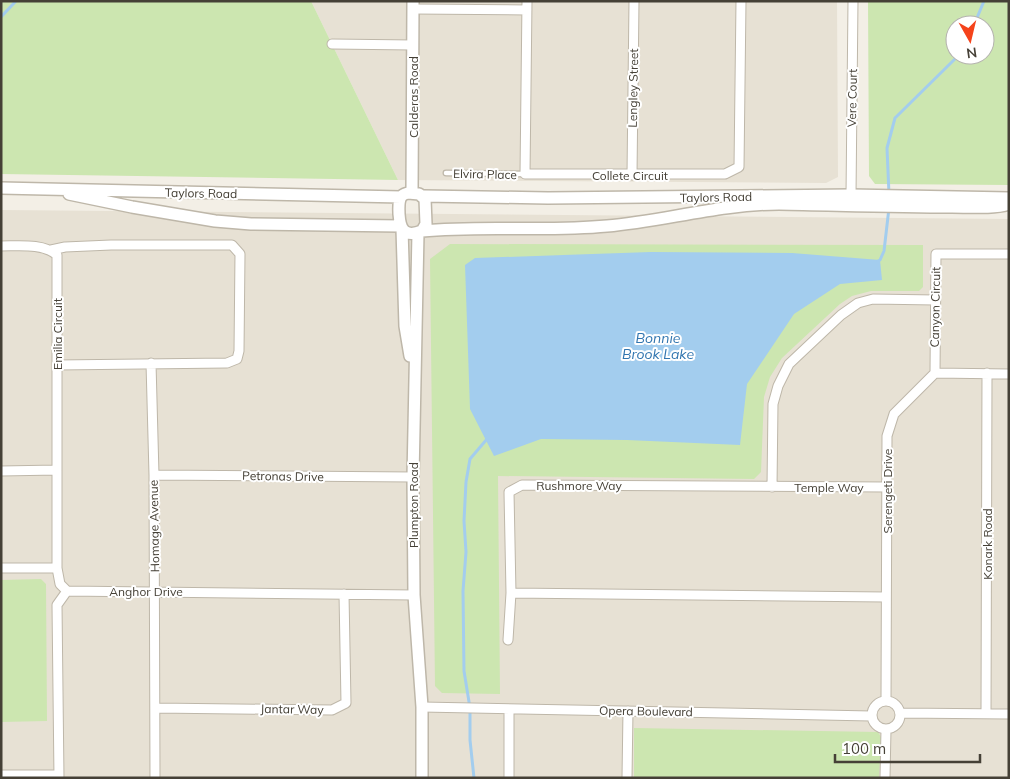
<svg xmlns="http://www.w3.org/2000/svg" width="1010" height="779" font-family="Mulish,sans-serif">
  <rect width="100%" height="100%" fill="#f3efe6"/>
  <path fill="#e7e1d4" d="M311,1h526l1,176 -12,6 -428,-3z
    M1,210l1008,9v559h-1008z"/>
  <path fill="#cce6b0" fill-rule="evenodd" d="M1,1h310l87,179 -397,-6z
    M868,1h141v184l-134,-1 -6,-8zM955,25h30v30h-30z
    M450,244l473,1v42l-4,4h-48l-19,5 -12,8 -58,54 -12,19 -6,20 -3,75 -7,7 -256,-3 2,218 -58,-1 -7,-7 -5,-427z
    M41,579l5,5 1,137 -46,1v-142z
    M634,728l244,4 3,5 -2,41h-245z"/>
  <path fill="#a3cdee" d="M651,252l141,1 88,7 2,20 -42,4 -46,30 -47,70 -7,61 -113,-5 -86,-1 -47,17 -24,-47 -5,-144 10,-7z"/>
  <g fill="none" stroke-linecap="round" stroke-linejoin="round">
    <path stroke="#a3cdee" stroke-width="3" d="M1,17l15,-16
      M974,25l10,-24
      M889,194l-2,-46 8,-30 64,-63
      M878,261l2,-1 4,-9 5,-43
      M474,778l-4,-38v-32l-6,-37 -1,-80 3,-39 -2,-31 2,-39 4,-23 17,-20"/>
    <g stroke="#beb7a9" stroke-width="7">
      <path id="service" d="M446,173l78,1"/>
    </g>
    <g stroke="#beb7a9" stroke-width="11">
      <path id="minor" d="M527,1l-2,173h200l14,-7 2,-166
        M413,9l114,1
        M332,44l81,1
        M632,175l2,-174
        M851,195l2,-194
        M1,246c18,0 42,-3 56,9v313l3,16 7,7
        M51,250l14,-3 46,-2h121l8,9 -1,97 -2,8 -10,4 -170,2
        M151,363l3,112 1,303
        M935,373l1,-119h73
        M1,471l56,-1
        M154,475l259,2
        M772,487l1,-83 5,-18 11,-22 52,-49 17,-12 15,-4 62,1
        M1,568h56
        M886,597l-375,-4 -2,-101 13,-7 364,2
        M508,640l3,-47
        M872 715a14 14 0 1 1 28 0a14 14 0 1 1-28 0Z
        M886,701l1,-265 7,-22 41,-41 74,1
        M422,707l449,9
        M156,708l176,2 14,-7 -2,-109
        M900,713l109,1
        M986,714l1,-341
        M1,775h57
        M59,778l-2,-173 10,-14 347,4
        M509,778v-69
        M627,778l1,-67
        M885,778l1,-48"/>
    </g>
    <g stroke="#beb7a9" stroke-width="14">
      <path id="tertiary" d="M1,188l400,9
        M408,193l11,1 6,5 1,25 -4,7c-18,7 -22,-2 -23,-17 0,-5 -1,-12 2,-17 2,-3 4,-3 7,-4z
        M412,193l1,-192
        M69,194l63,13 83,14 36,3 149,2
        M424,196l124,2 303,-3 158,3
        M402,229l3,97 5,30
        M422,231c61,-6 123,1 185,-5 57,-5 113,-22 172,-22 58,1 115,3 173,3 17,0 42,2 57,-3
        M418,233l-5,244 1,118 8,112v71"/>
    </g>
    <use href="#service" stroke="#fff" stroke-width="4.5"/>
    <use href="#minor" stroke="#fff" stroke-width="9"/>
    <use href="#tertiary" stroke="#fff" stroke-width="11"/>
  </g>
  <g text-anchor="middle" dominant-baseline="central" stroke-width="4" stroke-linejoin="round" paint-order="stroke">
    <g font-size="12" fill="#454036" stroke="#fff">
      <text transform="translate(633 88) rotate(-89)">Lengley Street</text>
      <text transform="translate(413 97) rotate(-90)">Calderas Road</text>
      <text transform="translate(852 98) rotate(-89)">Vere Court</text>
      <text transform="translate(485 174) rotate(1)">Elvira Place</text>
      <text x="630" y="175">Collete Circuit</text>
      <text transform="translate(201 193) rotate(1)">Taylors Road</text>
      <text transform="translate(716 197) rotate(-1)">Taylors Road</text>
      <text transform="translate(935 307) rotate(-89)">Canyon Circuit</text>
      <text transform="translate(57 334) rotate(-90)">Emilia Circuit</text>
      <text transform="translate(283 476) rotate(1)">Petronas Drive</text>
      <text x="579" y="485">Rushmore Way</text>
      <text x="829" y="487">Temple Way</text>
      <text transform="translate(887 491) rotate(-90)">Serengeti Drive</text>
      <text transform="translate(413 505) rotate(-90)">Plumpton Road</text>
      <text transform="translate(154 526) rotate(-91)">Homage Avenue</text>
      <text transform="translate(987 544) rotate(-90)">Konark Road</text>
      <text x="146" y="591">Anghor Drive</text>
      <text transform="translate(292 709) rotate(1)">Jantar Way</text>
      <text transform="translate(646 711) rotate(1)">Opera Boulevard</text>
    </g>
    <g font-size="14" font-style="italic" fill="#3175af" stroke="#fff">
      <text x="658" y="338">Bonnie<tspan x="658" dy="16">Brook Lake</tspan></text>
    </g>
  </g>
  <rect width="1010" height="779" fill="none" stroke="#454036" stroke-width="5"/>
  <g transform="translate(970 40) rotate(172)"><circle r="24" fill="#ffffff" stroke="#b5b3af"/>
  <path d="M0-4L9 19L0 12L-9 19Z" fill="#f5431b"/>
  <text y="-8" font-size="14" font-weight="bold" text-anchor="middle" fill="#454036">N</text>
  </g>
  <path d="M835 754v8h145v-8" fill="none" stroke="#454036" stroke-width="2.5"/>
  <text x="842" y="754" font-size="15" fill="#454036" stroke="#ffffff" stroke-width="4" paint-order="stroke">100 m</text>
</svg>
